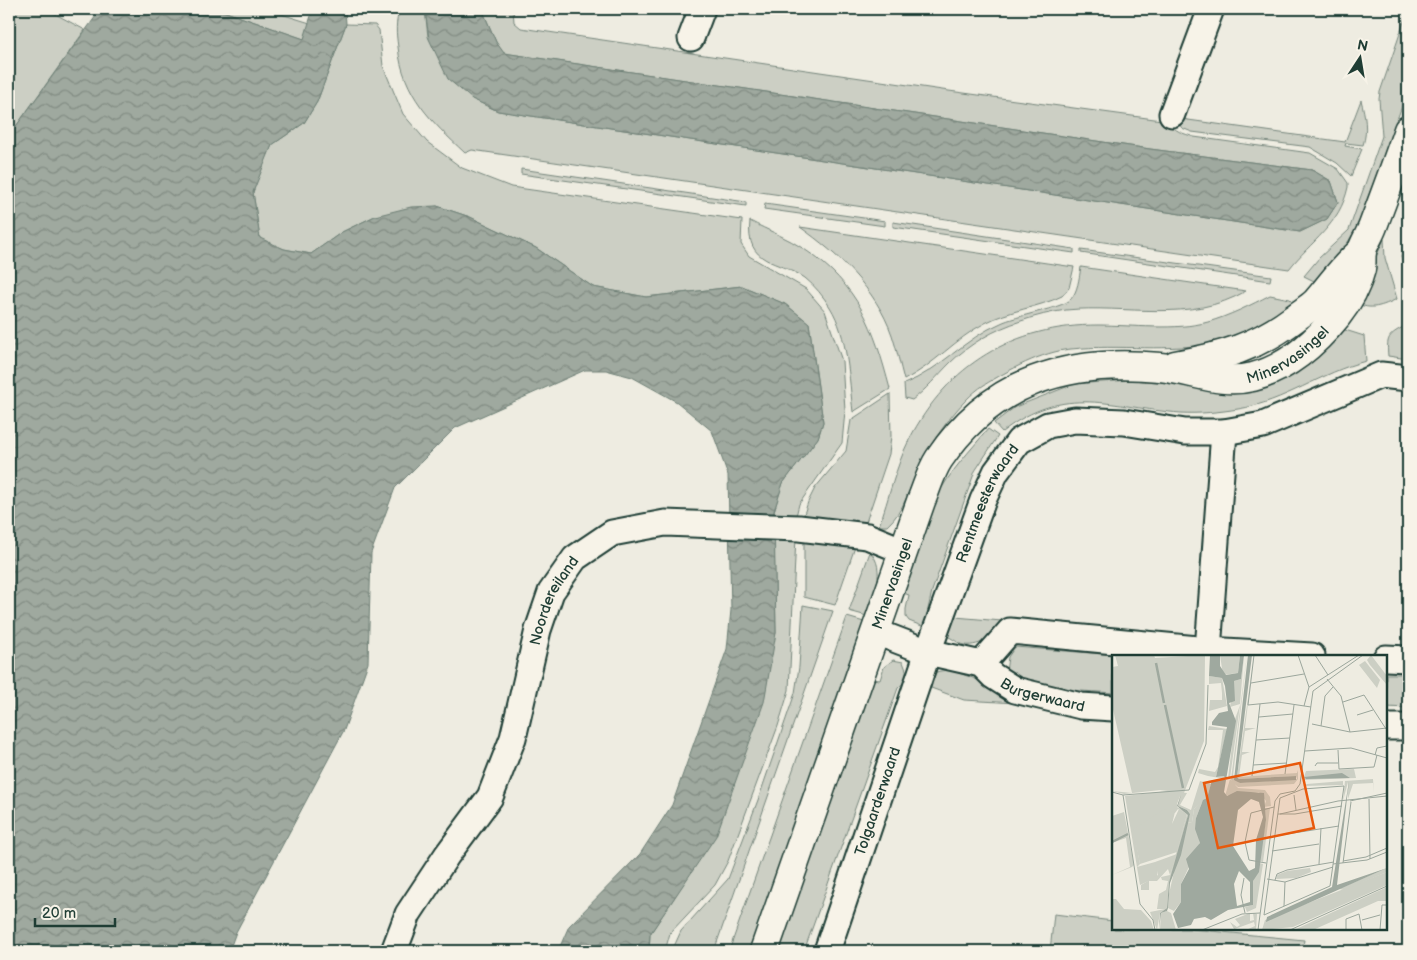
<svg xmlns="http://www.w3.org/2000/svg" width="1417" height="960" font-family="'Balsamiq Sans',sans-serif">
  <defs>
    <pattern id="water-waves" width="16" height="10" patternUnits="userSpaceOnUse" patternTransform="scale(1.25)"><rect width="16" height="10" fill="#9fa99f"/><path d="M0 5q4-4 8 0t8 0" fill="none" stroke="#818b82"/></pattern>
  </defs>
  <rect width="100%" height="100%" fill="#eeece1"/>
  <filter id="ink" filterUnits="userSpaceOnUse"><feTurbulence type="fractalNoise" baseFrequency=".02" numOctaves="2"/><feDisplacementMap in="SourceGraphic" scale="10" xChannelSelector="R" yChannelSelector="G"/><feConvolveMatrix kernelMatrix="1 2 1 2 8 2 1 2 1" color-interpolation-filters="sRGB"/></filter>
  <g filter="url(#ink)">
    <path fill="#cccfc4" stroke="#76867c" d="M9,9h37l39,21 -76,106z
      M217,9h48l45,14 -6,16z
      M400,9h25l3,28 44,62 26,12 802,121 27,-13 11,-17 -7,-21 -19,-11 -162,-21 -647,-96 -7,-11 -14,-33h31l1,13 7,6 428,63 220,30c5,11 14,12 25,16l116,16 28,16 10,14v4c-8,38 -37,54 -59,82l-817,-119 -7,3c-34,-32 -62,-58 -67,-106 -2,-14 -3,-25 2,-38z
      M1408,10v80l-51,137 -21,35 -18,21 -14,-7 15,-18 30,-28 33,-94 -3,-37 1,-7z
      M346,24l29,1 4,5 4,36 20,48 24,28 35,26 49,19 231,33 -1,24 8,12 57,33 19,22 17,50 3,50 -3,32 -43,61 -4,16 -21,-4v-5l9,-28 35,-45 5,-16 -14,-99 -24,-19 -43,-18 -96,11 -53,-10 -57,-39 -66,-31 -33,-11 -62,10 -33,16 -31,22 -27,-5 -24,-10 -7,-47 9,-24 10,-23 32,-22 13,-21z
      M1361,100c4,15 7,30 2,45l-17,-2 -1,3 17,3 -11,27 -14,-13 -27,-16 -118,-15 -10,-4 -8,-10 171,24z
      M521,169l225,33v4l-225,-32z
      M765,204l120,17v5l-121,-17z
      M750,221c17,9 38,17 54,28 55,36 70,79 86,140l-37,23c-4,-33 -5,-76 -23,-105 -7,-11 -15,-21 -25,-29 -26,-18 -60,-12 -55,-57z
      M893,222l181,27v4l-181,-26z
      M800,227l274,40 -5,21 -7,8c-24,12 -53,14 -77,27 -30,16 -51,42 -81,57 -4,-15 -7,-30 -12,-45 -16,-46 -54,-81 -92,-108z
      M1408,229v52l-7,-25z
      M1384,239l1,19 12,41c-15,7 -26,12 -41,4z
      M1081,250l190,26 -1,5 -189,-28z
      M1081,267l165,24c-56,33 -120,13 -180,19 -14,2 -31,6 -45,11 -26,8 -52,23 -71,42 -13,13 -24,27 -38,37l-7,-2 -1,-14c36,-14 61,-46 97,-61 14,-7 61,-15 69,-23 8,-8 9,-22 11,-33z
      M1270,295l20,4 5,5c-24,16 -48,32 -77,38 -49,11 -98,2 -147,7 -30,3 -62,21 -87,36 -24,15 -53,57 -65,82 -10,22 -14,43 -32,59h-8c10,-28 17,-60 30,-86 39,-76 105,-115 189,-115 34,0 78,6 110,-3 21,-6 43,-17 62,-27z
      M1408,324v35l-20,-3c-2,-22 2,-21 20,-32z
      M1342,329l22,7 2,25c-45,11 -81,41 -128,48 -18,3 -39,5 -57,4 -70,-5 -115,-31 -179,19l-8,-9 21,-16 59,-23 56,-4 88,6z
      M890,394l1,42 -2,18 -24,71 -63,-5 6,-18 7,-14 31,-37 5,-31z
      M988,429l10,7 -23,35 -43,120 -7,32 -3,3 -13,-5 -3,-4v-8l3,-14 -6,-2c10,-32 20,-66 34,-96 12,-25 34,-47 51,-68z
      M774,534l22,2 -7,154 -11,36 -50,135 -13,24 -45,48 -5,18h-16l1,-17 24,-36 102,-265z
      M804,537l51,10 -20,58 -31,-8z
      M870,552c17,17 3,45 -3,64l-18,-5z
      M803,605l30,6 -119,340h-42l9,-20 47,-52 30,-79 37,-107 4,-26z
      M847,617l17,5 -115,329h-20z
      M955,617l47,4c-1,14 -23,26 -37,24 -6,-1 -13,-7 -18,-9z
      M1015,647l113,9h-15v37c-36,-3 -76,-1 -107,-21l2,-15z
      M893,660l10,2 6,16 -11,10 -94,263h-28l96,-272 8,1 4,-13z
      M950,670l100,35 -86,-5 -33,-12 1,-4 -5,-2c4,-11 12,-11 23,-12z
      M1386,674h22v34l-22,-1z
      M1054,914l59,7v8h78l113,11 -2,11h-252z"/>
    <path fill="url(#water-waves)" stroke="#6c7e74" d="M101,9h116l87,30 9,-30h32l1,15 -29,78 -13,21 -32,22 -19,47 7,46 24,11 27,5 31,-22 33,-16 36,-9 26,-1 33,11 66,31 57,39 53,10 96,-11 43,18 24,19 14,99 -5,16 -35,45 -9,28 2,122 -12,69 -48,134 -66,98 -1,17h-91l11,-25 71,-72 32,-49 55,-156 4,-39 -3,-135 -16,-44 -35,-29 -45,-25 -26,-7h-21l-130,58 -60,60 -24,65 -3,110 -24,67 -108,202 -7,19h-220v-815z
      M425,9h57l14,33 8,11 646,96 162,21 19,11 7,21 -11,17 -27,13 -802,-121 -26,-12 -24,-20 -19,-40z"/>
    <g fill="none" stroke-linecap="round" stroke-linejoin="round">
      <g stroke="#1f3d34" stroke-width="29">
        <g id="minor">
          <path d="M691,38l11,-29"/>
          <path d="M1172,114l39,-105"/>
          <path id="s1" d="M876,632l52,20 53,12 12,12 22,14 66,16 32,2"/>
          <path d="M1208,650l16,-218"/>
          <path d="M1386,658l22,1"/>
          <path d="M981,664l29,-33 198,19 104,6"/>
          <path d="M1386,727h22"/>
          <path id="s2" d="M394,951l14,-37 39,-59 43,-58 23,-59 25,-108 13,-38 24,-34 37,-25 53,-10 134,5 68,8 37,15"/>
          <path id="s3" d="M827,951l101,-299 55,-152 13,-28 23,-31 29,-16 27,-5 49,2 61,10h39l39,-7 118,-50 27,3"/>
        </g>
      </g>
      <g stroke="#1f3d34" stroke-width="31">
        <g id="tertiary">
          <path d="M1175,365c46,-8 82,-18 120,-47 6,-5 15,-10 21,-16 15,-17 27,-36 46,-51"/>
          <path id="s4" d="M764,951l157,-450c6,-14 10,-30 18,-42 53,-79 130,-101 221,-92 32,3 60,18 93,10 34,-9 63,-35 84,-61 11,-14 20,-31 24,-47 1,-6 0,-13 1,-19 3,-8 8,-16 11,-24 12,-32 24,-64 35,-96"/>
        </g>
      </g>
      <use href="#minor" stroke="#f7f3e8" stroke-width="25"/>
      <use href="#tertiary" stroke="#f7f3e8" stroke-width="28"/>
    </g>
  </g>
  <g text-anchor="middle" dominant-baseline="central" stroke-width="4" stroke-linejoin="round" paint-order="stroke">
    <g font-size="15" fill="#1f3d34" stroke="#f7f3e8">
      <text stroke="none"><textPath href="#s4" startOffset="911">Minervasingel</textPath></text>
      <text stroke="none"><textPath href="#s3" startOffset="476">Rentmeesterwaard</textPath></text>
      <text stroke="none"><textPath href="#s4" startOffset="389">Minervasingel</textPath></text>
      <text stroke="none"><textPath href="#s2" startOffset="390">Noordereiland</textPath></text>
      <text stroke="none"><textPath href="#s1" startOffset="181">Burgerwaard</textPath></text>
      <text stroke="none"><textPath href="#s3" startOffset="158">Tolgaarderwaard</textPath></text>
    </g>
  </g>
  <g transform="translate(1112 655)">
    <rect width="275" height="275" fill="#eeece1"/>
    <path d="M3,0h39l1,3 50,-3 -1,86 -20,52 -24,-3 -36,4 -12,-3 20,2 -20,-88v-38l6,-1zM108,0h20l-2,18 -15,2zM132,0l-4,49 -10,3 4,-26 7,-2zM135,0l-14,121 7,7 57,-4 -1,-3 -57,3 -2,-2 17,-122 -9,73h11l-11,3 -3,21h8l-8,3 -3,22 58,-4 1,-3v9l-4,5 -56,3 -6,-5 -1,-3zM97,21l13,2 5,28 -18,5 1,-11h12v-7l-1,-10 -12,1zM128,50l-10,73 -2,1 7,-60zM97,71l18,3 -11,48 8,-1 2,3 -18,-3 -10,-3 1,-4 16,3 3,-5 5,-37h-15zM242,114l2,9 -53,2 3,-9zM118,124l8,9 27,2 5,7 1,9 -7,1 2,-6 -7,-9 -34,4zM261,124l1,14 -1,-10 -20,1 -5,15v-17l-5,19 2,-20zM88,126l11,3 -4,14 -13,11 -2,13 -5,1 3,-9 -3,-4 -9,-4 2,-10 -3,8v3l10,5 1,3 -9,40 -10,27 -2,26 -7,5 -3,17 -7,-18 15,-3h-8l2,-15 7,-4 2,-9 -6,-1 -1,-3 9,-2 17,-61 -9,-5 -3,4h-14l-27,17 6,34 -3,3 18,-5 3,3 -1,12 -17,8 -15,-89 42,-5 20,2 -7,12 11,5zM231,126v4l-40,1 4,-2zM153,153h5l-7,54 -4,-2 7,-40zM12,157l10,53 -2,2 -20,8 18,-8 -4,-29 -14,5v-27zM147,208l4,1 -7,44 -9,4 -2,-5 8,-2v-24zM198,213l1,4 -15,6 -20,1 1,-4 10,-4zM275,217v13l-94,42 -31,3 3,-10zM275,232v14h-9l-65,29h-19zM0,244h4l8,10 17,1 10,11 3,9h-42zM138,258v8l4,-1 -1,-7 4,1 -1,16h-10l9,-4 -1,-4 -22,8 2,-1 -4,-7 7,5 3,-2 -5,-6z" fill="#cccfc4"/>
    <path d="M259,0l16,21v9l-17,-20 -3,-5zM253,6l15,19 -3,8 -18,-23zM91,145l-7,18 4,25 -19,41v18l-7,9 -6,-3 1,-14 11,-49 7,-22 5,-1 2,-13zM52,154l11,3 -3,12 7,-15 8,5 -10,38 -37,12 -7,-34zM65,199l-7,21 -2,-6 -11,12h-8v9h-8v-5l17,-10 -3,-13zM275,213v4l-43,18 -5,-1zM55,256l4,2 5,17h-16l1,-17z" fill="#cccfc4"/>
    <path d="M98,0h10v11l6,9 12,-2 2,-18h4l-3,24 -7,2 1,20 -6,2 7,18 -12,71 3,4 10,-5 27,2 2,27 -7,52 -6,9v24l-25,5 -17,10 -6,-3 -11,2 -3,6 -13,3 -5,-14 8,-12v-18l8,-15 -3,-10 14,-16 -5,-14 1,-11 7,-18 4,-2 5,-18h14l-2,-4 -8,1 11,-50 -15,-2v-3l7,-9 9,-2 -3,-25 -3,-8 -13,-2zM139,144l8,3 4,15 -7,23 -1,28 -6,3 -16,-25 5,-36zM127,216l11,11v20l-13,4 -3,-22zM136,0h4l-15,122 2,2 57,-3v4l-56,3 -6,-3zM230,118l8,5 -44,1 -2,-2zM237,126l-12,104 50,-17 -121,54 1,-5 65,-30zM69,140l-3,11 9,4 3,4 -9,41 -11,28 -2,25 -1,3 -6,2 -2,17 1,-17 7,-5 2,-26 19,-67 -11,-9z" fill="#9fa99f" fill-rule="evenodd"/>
    <path fill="none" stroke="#9fa99f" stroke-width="2.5" d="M44,8l8,40M53,50l18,83M0,187l16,-8"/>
    <path fill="none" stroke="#9ba69c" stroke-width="1" d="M142,0l-6,50 30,-3 33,5M186,0l11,32 -5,19M203,0l13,20M215,24l14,17 9,36M139,28l53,-9M197,32l50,-32M231,47l21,-7 22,34M245,60l16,-5M147,62l34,-3M200,69l38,8 37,-4M209,71l4,-30 8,-9M144,85l34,-2M226,95l1,19 35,-2 3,-12M193,96l46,-3 36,10M263,100l2,-7 10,-2M141,110l34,-2M203,111l2,-3h21M173,119l9,-69M140,121l8,-72M232,131l-14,100 -66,29 16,-117 23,-9zM0,137l11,3 66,-5 17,-46 2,-59M11,140l17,109 13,16 2,10M182,140l2,15M257,144l1,60M238,146l37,-8M166,159h17l47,-8M168,159l58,-13 49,-5M162,181l65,-10M160,196l47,-7M231,206l23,-4 21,-9M154,208l-17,-3 -4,-18 6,-29 23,-6M231,208l8,-61M207,209l2,-36M221,209l34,-4 20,-8M132,223l-3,17 4,18M155,224l18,3 48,-15M163,225l2,-6 10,-4 47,-8M172,251l1,-24M250,265l18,-5M90,275l40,-16 18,-1M146,275l17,-129 5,-7 15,-3 5,-7 13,-93 50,-36M178,275l97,-44M234,275v-11l13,-5 3,16M268,275l2,-25h5"/>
    <path fill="#e8590c" fill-opacity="0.15" stroke="#e8590c" stroke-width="2.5" d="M188,108l14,65 -96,20 -14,-65z"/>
    <rect width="275" height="275" fill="none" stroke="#1f3d34" stroke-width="2.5"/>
  </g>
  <rect width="1417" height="960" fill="none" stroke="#f7f3e8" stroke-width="30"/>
  <rect x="15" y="15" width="1387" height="930" fill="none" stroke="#1f3d34" stroke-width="2" filter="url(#ink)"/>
  <g transform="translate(1360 58) rotate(12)" stroke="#f7f3e8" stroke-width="4" paint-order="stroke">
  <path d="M0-4L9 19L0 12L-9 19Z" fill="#1f3d34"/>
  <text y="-8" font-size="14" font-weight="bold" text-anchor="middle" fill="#1f3d34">N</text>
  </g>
  <path d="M35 918v8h80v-8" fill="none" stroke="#1f3d34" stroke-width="2.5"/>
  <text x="42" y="918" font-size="15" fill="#1f3d34" stroke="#f7f3e8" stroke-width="4" paint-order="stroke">20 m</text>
</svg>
